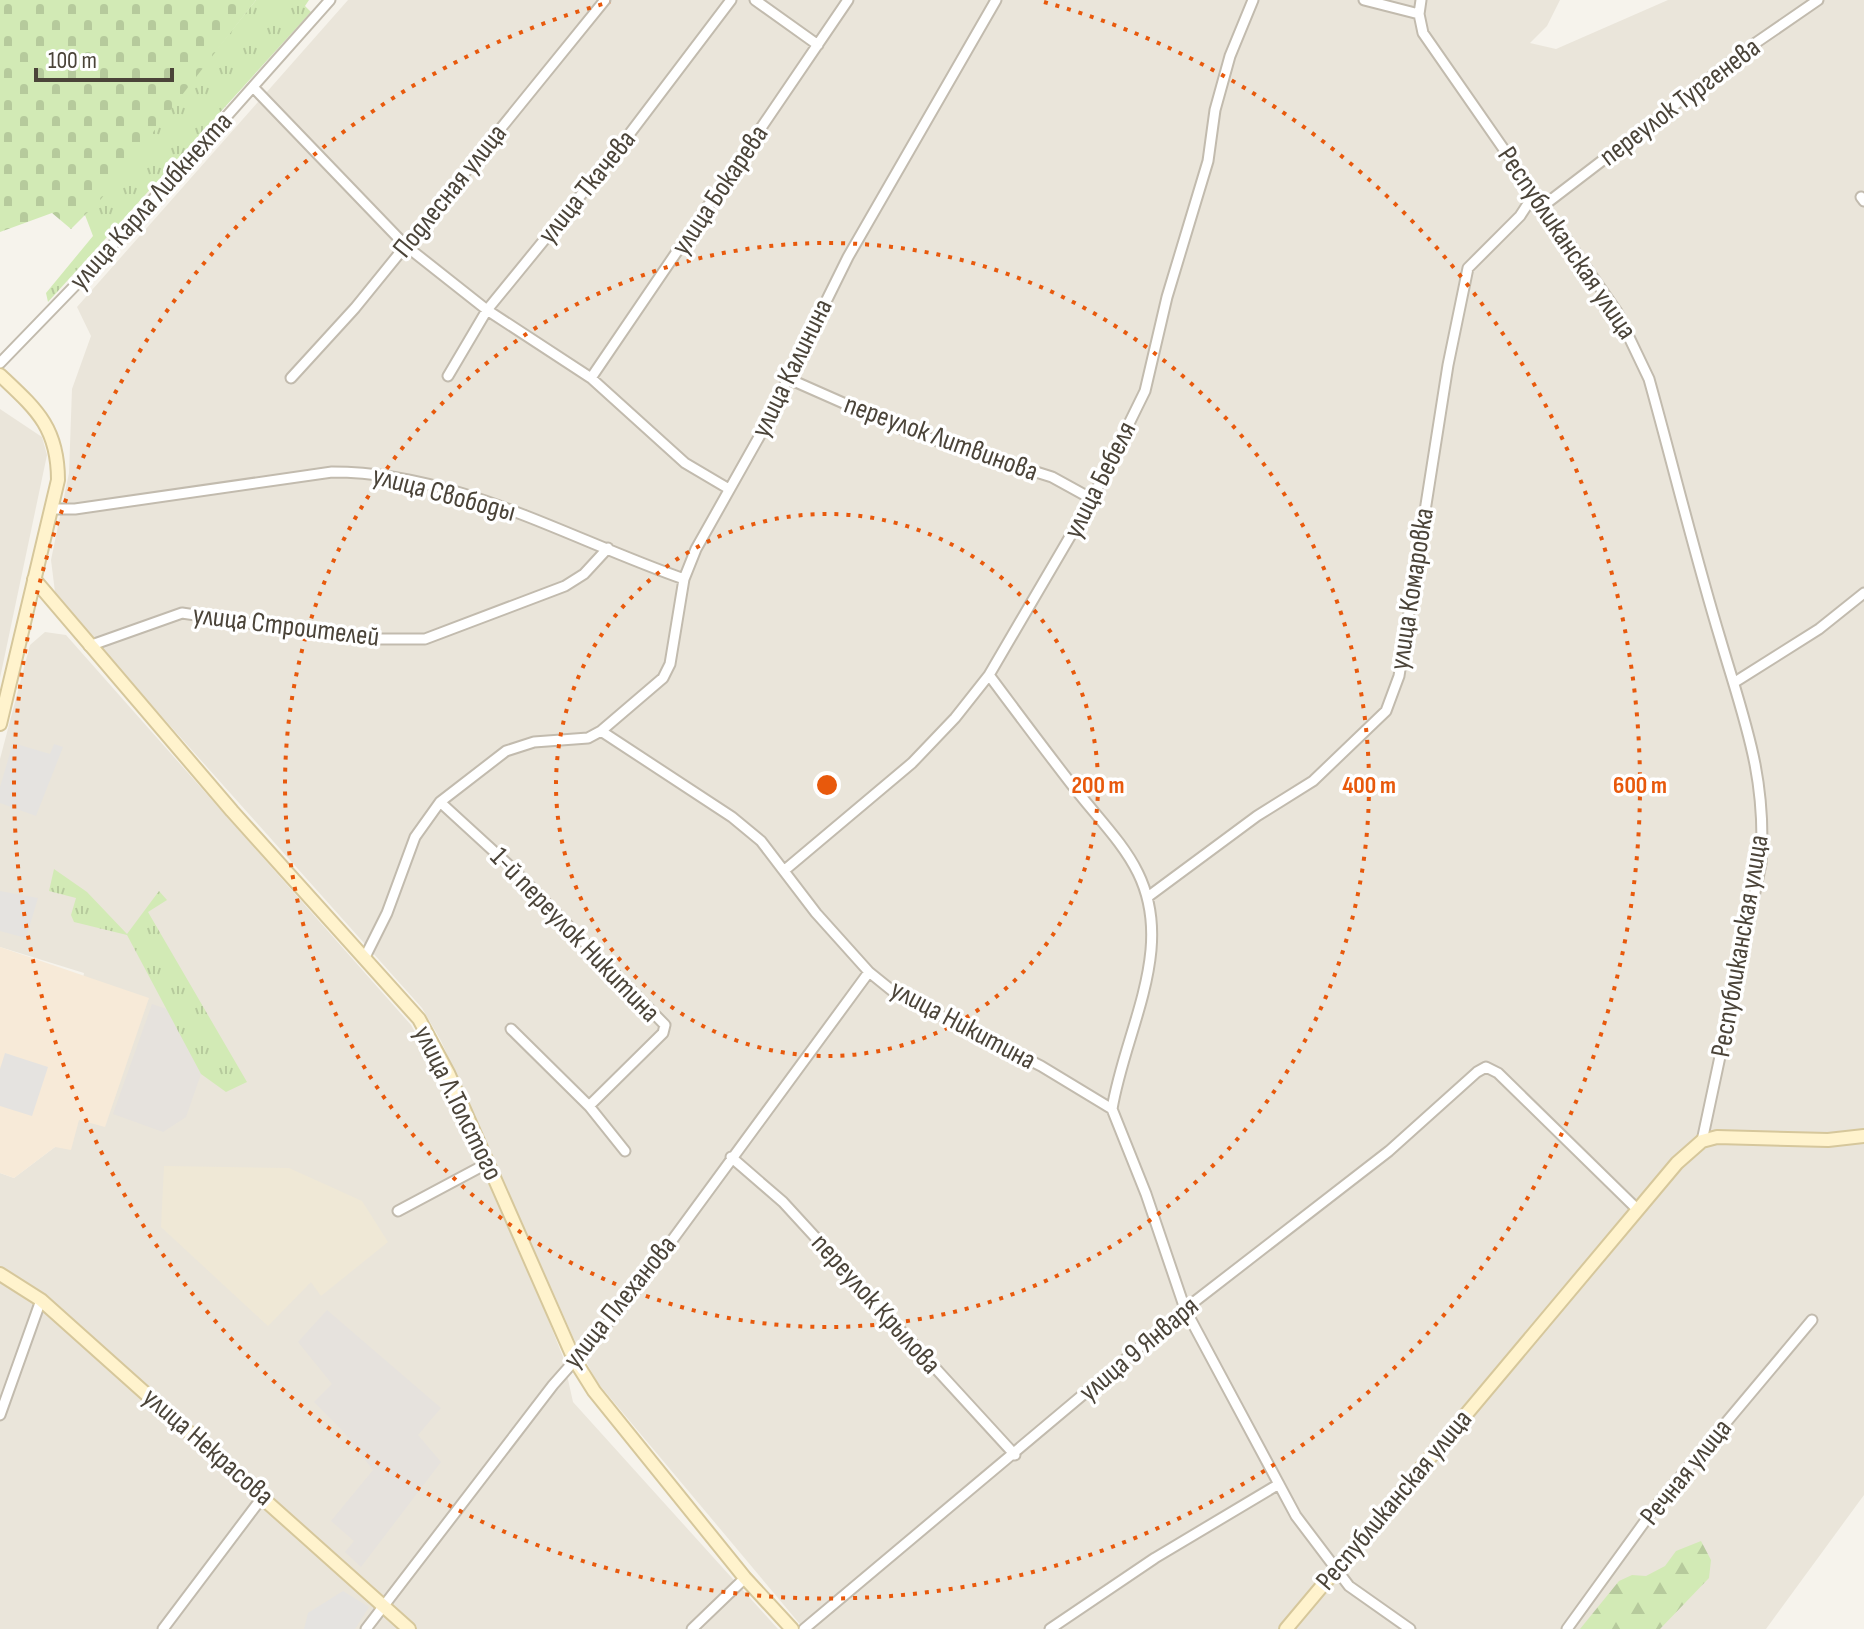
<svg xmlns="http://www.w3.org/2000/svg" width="1864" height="1629" font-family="'Sofia Sans Condensed',sans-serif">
  <defs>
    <pattern id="grass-tufts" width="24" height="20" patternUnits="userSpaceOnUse" patternTransform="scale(2)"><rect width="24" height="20" fill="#d2eab5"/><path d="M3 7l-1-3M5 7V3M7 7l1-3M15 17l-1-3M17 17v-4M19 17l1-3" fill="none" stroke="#b6ca9c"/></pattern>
    <pattern id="forest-firs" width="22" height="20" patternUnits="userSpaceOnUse" patternTransform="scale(2)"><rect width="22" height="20" fill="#d2eab5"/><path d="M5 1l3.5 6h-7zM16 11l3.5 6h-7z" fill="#b6ca9c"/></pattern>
    <pattern id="cemetery-stones" width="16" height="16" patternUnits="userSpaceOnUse" patternTransform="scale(2)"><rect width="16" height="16" fill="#d2eab5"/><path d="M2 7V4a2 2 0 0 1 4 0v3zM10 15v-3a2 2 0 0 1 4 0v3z" fill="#b6ca9c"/></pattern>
  </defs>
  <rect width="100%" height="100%" fill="#f6f3ec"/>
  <path fill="#eae5da" d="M348,0h1212l-13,26 -17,17 26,6 112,-49h196v1495l-98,134h-962l-207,-247 -23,-43 -133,-298 -19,-33 -332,-372 -35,-44 -4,-32 18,-87 3,-84 19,-53 -14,-29z
    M0,409l42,28 5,18 -47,223z
    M45,632l21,3 345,390 29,50 106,239 17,43 10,45 205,227h-778v-456l14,5 41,-31 29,-174 -84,-26v-188l30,-114z"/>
  <path fill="#f7ead8" d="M0,947l149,51 -44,129 -26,-7 -8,30 -16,-3 -41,31 -14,-5z"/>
  <path fill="#e6e2dd" d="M152,1004l18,6 31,64 -15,43 -23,15 -50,-18z
    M327,1310l114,98 -23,27 23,27 -80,105 -16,-15 9,-11 -23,-20 42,-51 -31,-40 -28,-28 18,-18 -34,-42z"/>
  <path fill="#efe8d6" d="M164,1166l125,2 73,33 26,41 -67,54 -10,-14 -43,44 -107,-99z"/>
  <path fill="url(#grass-tufts)" d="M256,0h53l-4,6 6,6 -263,290 -2,-9 47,-57 -8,-21z
    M54,869l33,23 40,42 32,-43 8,9 -19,12 99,170 -21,10 -25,-18 -74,-139 -53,-13 -3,-7 5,-17 -27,-7z"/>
  <path fill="url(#forest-firs)" d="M1701,1541l10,19 -2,18 -49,51h-80l39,-48 13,-6 14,1 19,-10 11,-15z"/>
  <path fill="url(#cemetery-stones)" d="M0,0h256l-155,199 -30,30 -19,-16 -52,19z"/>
  <path fill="#e5e3e0" d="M13,743l37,11 4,-10 9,3 -27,69 -36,-13v-16z
    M0,891l38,7 -12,40 -26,-7z
    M5,1053l43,14 -16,49 -32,-10v-37z
    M343,1591l26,16 -14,22h-51l4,-16z"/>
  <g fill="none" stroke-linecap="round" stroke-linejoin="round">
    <g stroke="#c2bbae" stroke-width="13">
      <path id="street" d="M755,0l63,45
        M1364,0l55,14
        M1421,0l-2,14 4,19 194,279 32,67c24,86 45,173 71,259 24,82 47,138 41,226l-59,277
        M253,87l153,159 81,64 104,68 94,85 44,26
        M1861,197l3,4
        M1543,206l214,-164 61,-42
        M0,363l92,-95 238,-268
        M448,376l39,-66 125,-153 119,-157
        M291,378l64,-70 250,-308
        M591,378l257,-378
        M789,379l120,53 143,45 40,22
        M51,509h24l257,-37c125,0 237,67 352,107
        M89,646l93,-33 175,26h68l140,-53 19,-12 24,-26
        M989,675c26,35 53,71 80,106 44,58 89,89 82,169 -5,54 -30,105 -39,159
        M1735,682l84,-53 45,-36
        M601,731l62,-53 7,-14 14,-85 12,-30 63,-112 89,-180 148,-257
        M440,802l72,66 153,157 -2,8 -74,73 -78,-77
        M786,869l126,-106 43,-45 34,-43 103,-176 53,-108 22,-94 41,-136 7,-51 15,-54 23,-56
        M1149,896l108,-80 56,-35 73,-70 13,-35 49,-311 20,-97 52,-52 15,-23
        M365,957l22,-44 28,-76 25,-35 66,-51 28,-9 54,-4 13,-7 131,86 29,24 55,72 53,59 26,21 146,73 71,43 34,85 39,115 111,207 53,70 61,43
        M589,1106l36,45
        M731,1157l52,45 232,253
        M398,1211l90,-48
        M0,1415l41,-115
        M163,1629l101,-134
        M366,1629l187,-244 76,-86 240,-327
        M692,1629l53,-51
        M804,1629l381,-320 204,-158 88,-79 9,-5 12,6 140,137
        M1050,1629l105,-71 124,-74
        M1567,1629l89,-123 156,-186"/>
    </g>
    <g stroke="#d6c79b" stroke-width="16">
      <path id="secondary" d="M0,375c36,34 58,52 58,105l-58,244
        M34,579l198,232 187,208 29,54 126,286 20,32 151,187 47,51
        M0,1274l41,26 368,329
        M1286,1629l391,-466 25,-22 15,-4 111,3 36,-4"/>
    </g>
    <use href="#street" stroke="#fff" stroke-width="9"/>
    <use href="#secondary" stroke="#fff3cd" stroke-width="12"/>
  </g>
  <g fill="none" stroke="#e8590c" stroke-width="4" stroke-dasharray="4 8">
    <circle cx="827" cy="785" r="271"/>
    <circle cx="827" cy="785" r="542"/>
    <path d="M1044 2A813 813 0 1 1 610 2"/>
  </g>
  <g text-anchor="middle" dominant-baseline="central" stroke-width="7" stroke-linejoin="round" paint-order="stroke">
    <g font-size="28" fill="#4b4439" stroke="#fff">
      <text transform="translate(1680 102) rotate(-37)">переулок Тургенева</text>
      <text transform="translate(587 187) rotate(-51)">улица Ткачева</text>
      <text transform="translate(720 190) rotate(-56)">улица Бокарева</text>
      <text transform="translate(450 191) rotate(-51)">Подлесная улица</text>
      <text transform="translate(151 201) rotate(-48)">улица Карла Либкнехта</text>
      <text transform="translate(1567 243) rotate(56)">Республиканская улица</text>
      <text transform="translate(792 368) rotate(-64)">улица Калинина</text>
      <text transform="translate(941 438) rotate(20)">переулок Литвинова</text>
      <text transform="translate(1100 480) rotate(-63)">улица Бебеля</text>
      <text transform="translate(444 494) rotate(15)">улица Свободы</text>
      <text transform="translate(1412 589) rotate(-81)">улица Комаровка</text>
      <text transform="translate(286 626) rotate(7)">улица Строителей</text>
      <text transform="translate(575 935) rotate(46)">1-й переулок Никитина</text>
      <text transform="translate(1740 946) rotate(-80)">Республиканская улица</text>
      <text transform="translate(963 1025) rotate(28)">улица Никитина</text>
      <text transform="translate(458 1103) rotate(64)">улица Л.Толстого</text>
      <text transform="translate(620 1302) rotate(-51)">улица Плеханова</text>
      <text transform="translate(876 1304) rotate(48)">переулок Крылова</text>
      <text transform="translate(1139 1349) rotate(-40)">улица 9 Января</text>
      <text transform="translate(208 1447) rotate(41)">улица Некрасова</text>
      <text transform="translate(1686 1472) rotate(-51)">Речная улица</text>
      <text transform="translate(1394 1500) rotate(-50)">Республиканская улица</text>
    </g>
  </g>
  <circle cx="827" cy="785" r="12" fill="#e8590c" stroke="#fff" stroke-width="4"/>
  <g font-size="24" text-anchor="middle" font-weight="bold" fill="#e8590c" stroke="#fff" stroke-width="7" stroke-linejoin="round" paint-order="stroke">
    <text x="1098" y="793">200 m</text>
    <text x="1369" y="793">400 m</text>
    <text x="1640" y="793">600 m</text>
  </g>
  <path d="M36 68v12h136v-12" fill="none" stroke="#4b4439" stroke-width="4"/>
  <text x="48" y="68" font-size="24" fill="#4b4439" stroke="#ffffff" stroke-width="6" paint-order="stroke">100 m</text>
</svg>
